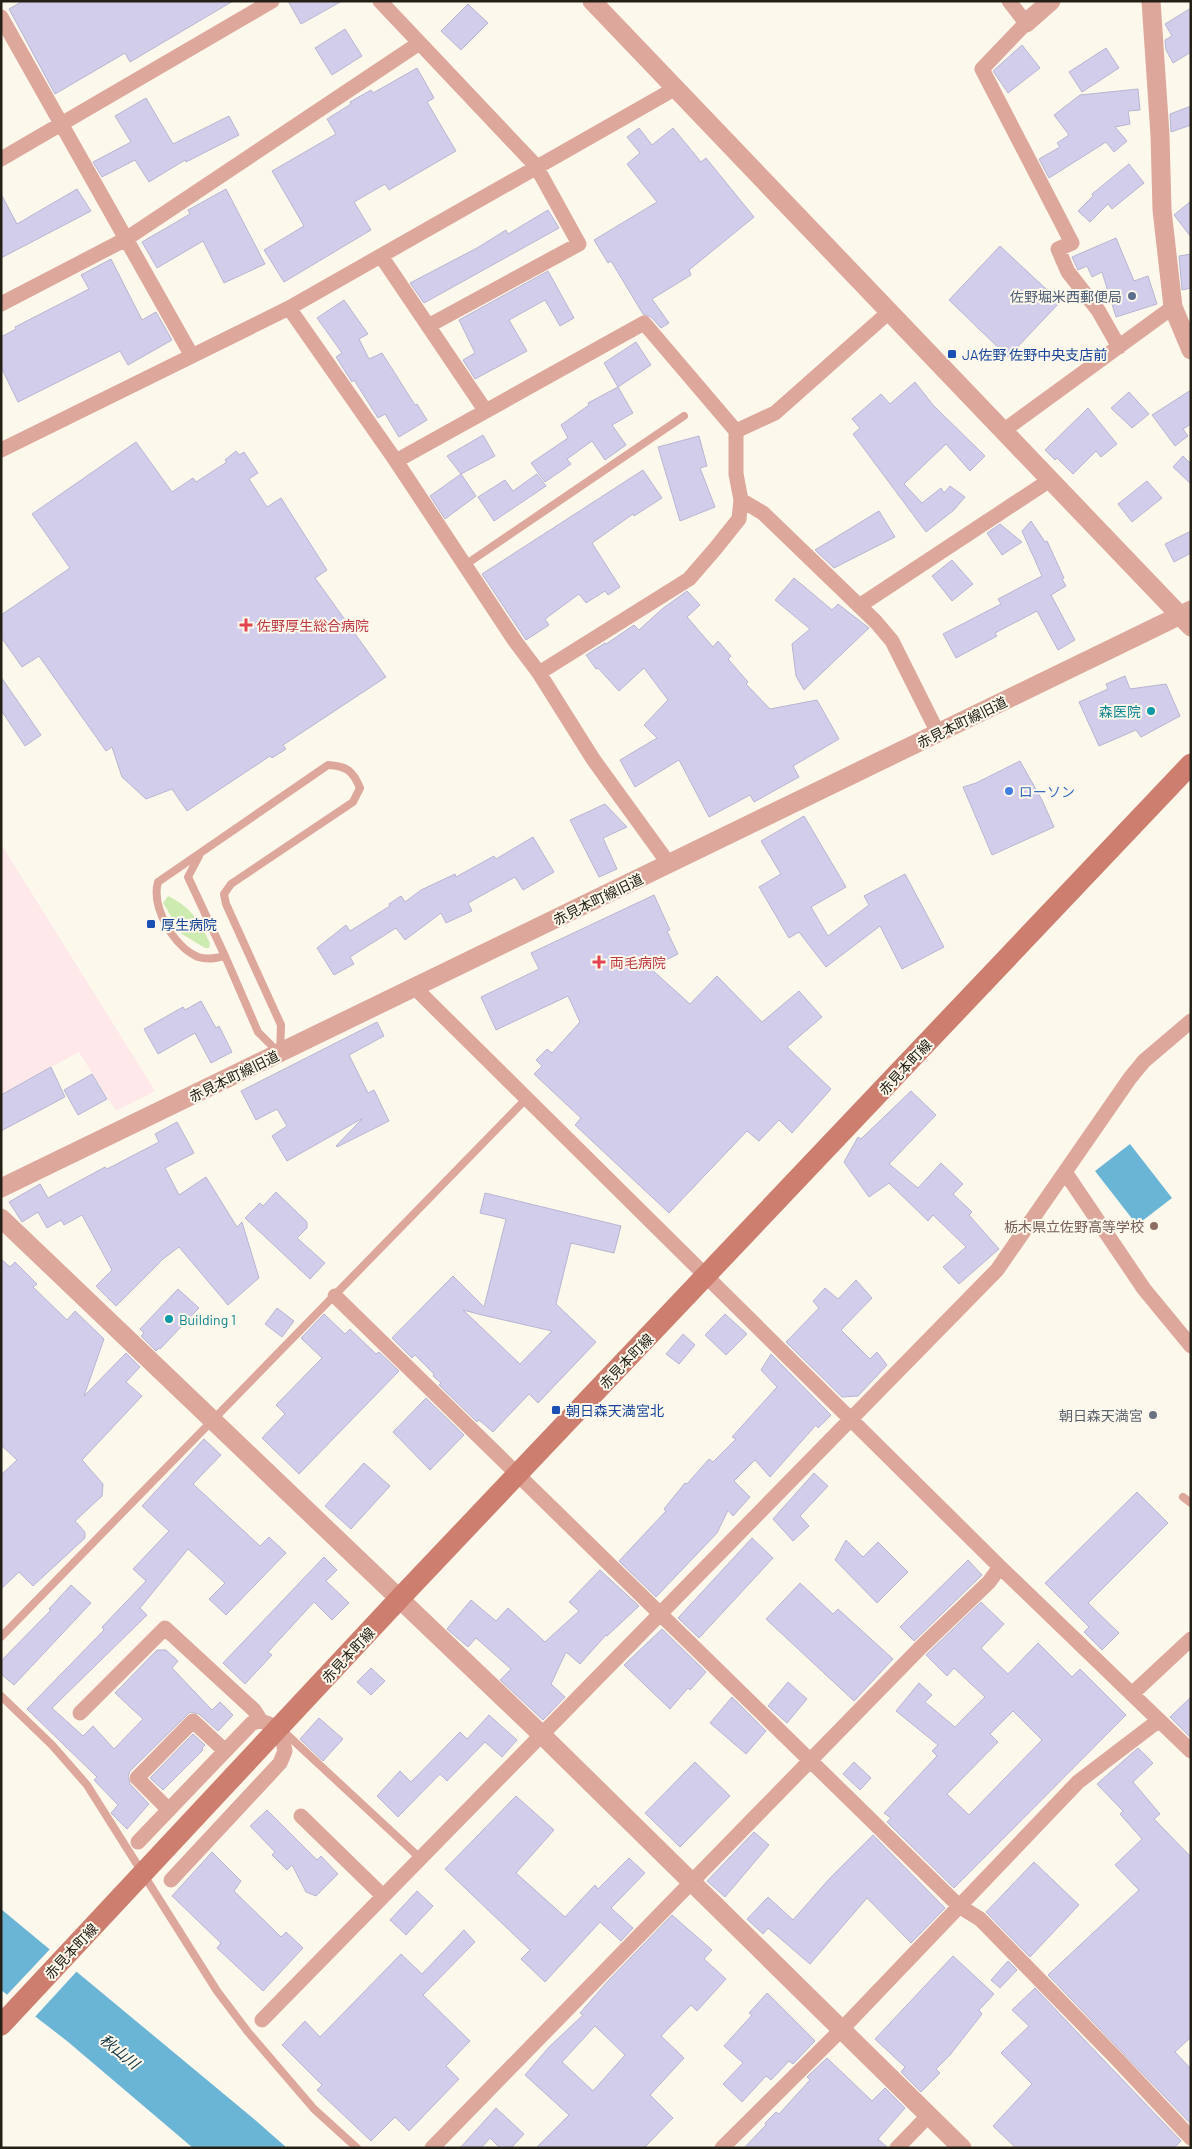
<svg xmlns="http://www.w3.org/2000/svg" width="1192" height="2149" font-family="Barlow,'Noto Sans JP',sans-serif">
  <rect width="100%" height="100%" fill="#fdf8ec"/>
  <path fill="#fee8e9" d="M1,844l154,247 -39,20 -37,-59 -78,42z"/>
  <path fill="#cdeab1" d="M168,896c24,12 30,24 42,47l-1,5h-4l-23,-14 -19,-31z"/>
  <path fill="#6ab5d6" d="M1130,1144l42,54 -35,27 -42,-54z
    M1,1909l253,210 33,29h-94l-126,-107 -66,-51z"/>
  <path fill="#fdf8ec" d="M51,1948l27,22 -45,49 -28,-22z"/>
  <path fill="#d1cdeb" stroke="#b8b5d2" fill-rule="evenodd" d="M23,1h210l-103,61 -5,-9 -70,41 -46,-85z
    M288,1h54l-41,23z
    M468,4l20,19 -27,27 -20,-19z
    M1191,8v44l-18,11 -7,-13 -1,-10 7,-4 -7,-12z
    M345,29l17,27 -30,19 -17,-27z
    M1022,45l18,23 -32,25 -15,-22z
    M1106,48l13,20 -37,24 -13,-20z
    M417,68l17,30 -7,4 29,49 -67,39 -4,-6 -31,18 17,28 -87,52 -20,-32 40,-24 -32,-55 64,-37 -9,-15 24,-15 -1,-2 21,-12 2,3z
    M1138,89l2,21 -12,1 2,13 -15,3 12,14 -13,11 -8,-10 -57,36 -10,-19 21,-12 -3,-4 12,-8 -15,-20 26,-20z
    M146,98l27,46 56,-28 10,19 -53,27 -1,-2 -36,22 -14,-22 -33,17 -9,-15 38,-20 -16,-26z
    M1191,106v19l-20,7 -1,-18z
    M639,128l13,17 21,-17 28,34 5,-4 48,59 -65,53 2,5 -39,24 17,24 -8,5 -10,-11 -8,-3 -32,-53 -3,2 -14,-23 63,-38 -30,-38 13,-11 -13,-16z
    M1129,164l15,19 -32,26 -4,-5 -18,18 -12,-11 15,-15 -1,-2z
    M77,189l14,22 -90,47v-64l16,30z
    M226,189l39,75 -41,19 -21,-42 -46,27 -15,-26 48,-28 -2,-4z
    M1191,201v36l-17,-22z
    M548,210l11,18 -135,75 -14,-20 67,-35 29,-18 2,4z
    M1116,238l18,43 14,-5 9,28 -41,13 -14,-45 -10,5 -5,-11 -9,4 -6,-13z
    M1000,246l60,56 -52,55 -59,-57z
    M1191,254v34l-9,2 -3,-34z
    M111,259l31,61 14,-8 16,28 -44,25 -8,-14 -102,51 -17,-35v-30l15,-8 -1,-2 74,-38 -8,-14z
    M548,271l26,47 -14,8 -15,-26 -36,20 18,31 -52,28 -12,-19 12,-7 -16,-33z
    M344,300l24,34 -9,5 10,20 13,-6 33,52 2,-1 10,16 -28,17 -14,-23 -7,4 -24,-38 -2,2 -9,-14 -7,-11 6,-4 -25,-35z
    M636,342l15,23 -33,22 -14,-24z
    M915,382l18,23 52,51 -15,15 -24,-27 -42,40 18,19 19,-15 3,5 6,-7 15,11 -11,13 -28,22 -73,-98 7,-6 -8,-9 29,-25 9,10z
    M618,387l15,26 -21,12 14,20 -21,15 -13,-19 -25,18 4,5 -26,18 -14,-19 37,-25 -7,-13 28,-20 -1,-2z
    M1191,390v34l-8,5 5,7 -13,10 -23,-31z
    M1129,392l20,22 -17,14 -21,-20z
    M1088,408l29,36 -16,13 -5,-6 -23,23 -16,-16 -2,2 -10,-10z
    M483,435l12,21 -34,18 -14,-18z
    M699,436l8,30 -7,2 15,39 -35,14 -22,-74z
    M136,442l36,50 21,-14 3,4 31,-20 -2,-2 11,-9 3,4 5,-3 14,21 -9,6 18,28 14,-9 46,72 -12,8 71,99 -103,68 3,4 -14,9 -2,-2 -83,55 -15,-22 -26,10 -24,-22 -10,-30 -6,4 -67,-95 -17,11 -21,-30v-22l69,-47 -38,-54z
    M1183,456l8,8v20l-18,-17z
    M643,470l19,28 -28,18 -1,-2 -41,29 28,44 -12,8 -3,-4 -19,12 -7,-9 -34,25 4,6 -23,15 -44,-66z
    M461,474l15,22 -31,23 -15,-23z
    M537,474l9,12 -52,35 -16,-24 27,-17 8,11z
    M1147,481l15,17 -30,24 -14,-18z
    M879,511l16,26 -61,31 -19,-18z
    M1031,521l14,21 2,-1 17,37 -2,1 4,7 -15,9 24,45 -17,10 -21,-39 -42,22 2,3 -41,22 -13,-24 58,-30 -3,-5 44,-23 -20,-45z
    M1000,524l22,18 -20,13 -15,-22z
    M1191,531v22l-17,9 -9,-18z
    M952,560l21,24 -21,17 -20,-25z
    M794,578l38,32 6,-6 31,24 -65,62 -8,-14 -4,-32 18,-15 -35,-29z
    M687,591l13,14 -13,12 26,30 5,-6 13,15 -3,3 20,23 -2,2 24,25 47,-9 22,39 -46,27 6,11 -45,25 -4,-7 -41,22 -30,-57 -44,27 -15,-27 37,-22 -13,-13 24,-25 -24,-32 -25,23 -21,-23 -2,1 -10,-14 19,-12 1,1 28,-19 5,5 23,-21z
    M1125,676l5,13 36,-5 14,32 -39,21 -5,-7 -37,16 -20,-44 29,-13 -2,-5z
    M1,677l40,58 -16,11 -24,-36z
    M1020,761l22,39 12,27 -62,28 -29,-68 13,-4z
    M605,804l22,23 -24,11 14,31 -18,8 -29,-57z
    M804,816l42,71 -35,20 17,29 41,-31 -5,-9 41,-22 39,73 -42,22 -22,-43 -54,41 -27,-35 -10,6 -30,-51 22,-13 -20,-33z
    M533,837l21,35 -31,18 -8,-13 -47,26 4,8 -26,12 -5,-10 -36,27 -9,-12 -46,29 4,7 -20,11 -17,-27 29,-23 4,6 40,-25 -1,-2 12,-8 4,6 16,-12 34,-16 1,3 38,-21 2,3z
    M654,895l16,35 -3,1 11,23 -28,14 40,36 27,-28 45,46 37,-31 23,26 -35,30 44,42 -39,44 -13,-13 -20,21 -12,-10 -78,82 -94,-88 6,-7 -47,-44 8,-8 -6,-6 11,-11 5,4 28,-31 -12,-26 -72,34 -15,-33 58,-28 -8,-16z
    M201,1001l15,27 3,-2 13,26 -21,11 -16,-30 -37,21 -14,-25 39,-22 2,3z
    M377,1022l7,14 -35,19 19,38 6,-3 15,31 -52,26 -1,-1 27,-28 -76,43 -15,-25 15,-10 -10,-17 -21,11 -15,-29z
    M51,1067l14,30 -64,34v-36z
    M92,1074l15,25 -29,16 -14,-25z
    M911,1091l25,24 -47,49 29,24 23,-25 22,21 -10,10 19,18 -3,3 30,34 -40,35 -16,-17 23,-20 -33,-32 -5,6 -39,-38 -20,14 -25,-35 14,-25 3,2z
    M177,1122l17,31 -29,15 14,27 27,-18 31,50 5,-5 17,56 -31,27 -49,-58 -16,12 -47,47 -20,-20 16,-16 -30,-55 -18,10 -3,-5 -14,8 -9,-16 -16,10 -13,-20 31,-18 8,14 57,-31 2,2 52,-27 -4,-8z
    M276,1192l31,30v6l-10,10 28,25 -15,16 -65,-61 15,-15 3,3z
    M485,1193l136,33 -7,27 -43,-10 -15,61 40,38 -58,61 -9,-9 -36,38 -14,-12 -2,2 -38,-37 2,-2 -8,-7 1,-2 -19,-19 -3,3 -20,-20 61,-62 31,31 22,-88 -26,-6zM463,1310l19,5 70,16 -32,33z
    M1,1259l9,8 5,-5 22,22 -4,3 34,33 8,-9 29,28 -20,57 42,-43 14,14 -14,15 16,14 -60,64 21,24 -1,12 -27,25 10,11v6l-52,48 -14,-14 -18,17v-114l16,-15 -16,-15z
    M856,1280l16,18 -31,32 29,29 7,-7 10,13 -29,31 -16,1 -56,-55 33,-34 -6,-7 12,-13 13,11z
    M178,1289l21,19 -39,41 -1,-1 -3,3 -15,-15 3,-3 -4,-4z
    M277,1308l17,13 -12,16 -17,-13z
    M324,1314l21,20 5,-5 26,25 3,-2 20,19 -100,103 -37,-36 23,-24 -9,-9 46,-47 -21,-20z
    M725,1314l22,20 -21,21 -21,-20z
    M683,1334l12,11 -16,19 -13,-10z
    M771,1354l60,61 -13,13 -2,-3 -46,52 -15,-17 -21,21 16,16 -17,19 -5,-6 -11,23 -61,64 -37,-36 47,-50 -2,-2 21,-26 2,1 22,-25 4,3 23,-23 -4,-2 45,-50 -16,-17z
    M426,1398l38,37 -34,35 -37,-38z
    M204,1439l17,16 -28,29 67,62 9,-9 17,16 -60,62 -17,-16 16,-16 -37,-34 -48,59 7,7 -95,93 31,28 10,-10 21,23 29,-30 -28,-26 42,-43h9l12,11 -6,7 40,42 8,-8 13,13 -15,16 -19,-17 -9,-2 -60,59 -2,5 2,8 19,20 -22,25 -16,-16 7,-8 -24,-25 3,-3 -70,-68 77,-79 -2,-3 44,-46 -13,-12 36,-38 -27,-25z
    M364,1463l26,23 -39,43 -26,-23z
    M814,1473l14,13 -28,30 9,10 -16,15 -20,-22z
    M1137,1492l31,31 -80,80 31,30 -17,17 -18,-18 5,-5 -44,-44z
    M752,1538l21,20 -74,80 -21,-20z
    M846,1540l17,17 15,-15 30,30 -31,31 -42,-43z
    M324,1557l13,13 -11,11 23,22 -17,17 -18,-18 -46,50 4,3 -27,29 -22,-21z
    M968,1560l14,15 -68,66 -14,-14z
    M600,1570l39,36 -32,30 -1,-1 -26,29 -14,-12 -15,32 14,13 -22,23 -43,-40 11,-11 -35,-31 -8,9 -21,-18 24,-29 25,21 12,-13 37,34 34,-31 -10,-9z
    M800,1583l33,31 5,-5 55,50 -39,42 -88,-82z
    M71,1585l20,18 -77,82 -13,-11v-13l50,-51 -2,-1z
    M981,1602l23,22 -23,24 27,26 30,-31 34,34 8,-8 46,46 -172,173 -67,-66 4,-4 -7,-5 53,-57 -5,-5 6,-6 -42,-34 23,-28 13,12 -7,7 30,25 30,-30 -31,-29 -7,8 -21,-21zM1013,1711l29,29 -73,75 -22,-21 51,-52 -8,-8z
    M662,1629l44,43 -16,18 -2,-2 -18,21 -46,-44z
    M371,1668l14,13 -14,14 -14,-13z
    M788,1682l19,17 -20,24 -19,-17z
    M732,1697l34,34 -20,23 -36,-31z
    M1191,1697v41l-21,-21z
    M489,1715l28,25 -15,17 -17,-15 -38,39 -7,-7 -42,43 -21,-21 23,-25 11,11 49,-50 7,7z
    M319,1718l24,21 -20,22 -23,-22z
    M193,1734l12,11 -3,3 1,2 -40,40 -13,-12z
    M1138,1748l15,15 -20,19 27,32 -6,5 37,38v180l-16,15 16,17v55l-143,-149 91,-85 -24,-25 27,-26 -22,-25 3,-3 -26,-27z
    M695,1762l35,34 -50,51 -35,-34z
    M854,1762l17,16 -11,12 -17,-16z
    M516,1796l38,34 -38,43 49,44 30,-32 3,4 31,-31 16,15 -34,35 22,20 -12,13 -21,-19 -55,60 -24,-23 9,-9 -85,-81z
    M267,1810l50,50 4,-4 17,18 -22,22 -10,-4 -14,-27 -5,5 -15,-15 3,-3 -25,-26z
    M754,1832l15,13 -44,52 -18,-16z
    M873,1835l72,73 -34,35 -44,-45 -57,66 -42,-36 -5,6 -16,-15 21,-22 25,23 37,-42z
    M212,1852l29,29 -7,10 47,46 5,-5 17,16 -40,43 -46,-43 4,-5 -49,-47z
    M1034,1862l45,43 -49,52 -44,-45z
    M417,1891l16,15 -27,29 -16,-15z
    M672,1915l40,35 -8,9 22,20 -29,32 -6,-6 -30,31 23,22 -34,37 23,23 -29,30h-108l33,-33 -44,-40 24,-28 34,-32 -3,-2 28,-32zM595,2026l30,29 -32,36 -31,-29z
    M464,1930l11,12 -52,53 47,46 -24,25 13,13 -50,52 -14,-14 -24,24 -54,-51 5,-5 -40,-40 23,-24 15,16 81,-83 21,20z
    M953,1956l41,38 -15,16 3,4 -32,41 -14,14 4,4 -19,19 -20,-20 4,-5 -30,-28z
    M1008,1961l9,9 -17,18 -9,-8z
    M1035,1988l146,153 -7,7h-158l-23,-22 39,-42 -31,-31 28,-27 -17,-16z
    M767,1993l48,48 -22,23 -4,-3 -18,19 -5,-4 -24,26 -19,-18 20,-21 -19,-17 28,-31 -3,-2z
    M827,2058l45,43 13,-13 20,20 -27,31 10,9h-144l22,-23 -1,-2 11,-11 3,2 31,-34 -3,-3z
    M496,2108l28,26 -13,14h-11l-10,-10 -9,10h-21z"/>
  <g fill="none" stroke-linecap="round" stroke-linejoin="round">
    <path stroke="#dea79c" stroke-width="8" d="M465,565l219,-149
      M328,765c19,1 25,6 32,23l-7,14 -122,82 -7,10 2,10 55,121 -1,29 -22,-22 -33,-76c-9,2 -17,4 -27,1 -24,-10 -47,-50 -40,-75z
      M199,856l-11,21 37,79
      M1183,1497l8,6
      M1,1637l525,-538
      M1,1696l51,49 35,40 130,206 31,41 66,77 43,39
      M282,1730l138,128"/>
    <path stroke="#dea79c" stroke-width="15" d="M380,1l156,165 43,78 -151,82
      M1009,1l17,22 -44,46 90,174 -14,6 10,23 30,38 21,37
      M1,17l191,339
      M1,159l271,-158
      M381,256l104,154
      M1,304l125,-65 292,-195
      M289,308l107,153 119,180 24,32 54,86 76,105
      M736,431l39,-18 114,-101
      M1003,431l170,-124
      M1,450l288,-142 387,-220
      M396,461l248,-138 92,108v43l5,26 -2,19 -24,30 -26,30 -150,94
      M741,500l22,13 113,109 16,19 46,92
      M859,606l191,-126
      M415,988l585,579 191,184
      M1065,1172l79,117 47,57
      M335,1296l624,610 21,13 137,140 74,79
      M1132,1694l59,-55
      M80,1713l85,-85 89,82 7,11
      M169,1810l-32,-32 56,-57 31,29
      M301,1816l82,80
      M138,1842l114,-119 9,-2 19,7 5,23 -5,12 -109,117
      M262,2020l735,-750 133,-192 14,-17 47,-40
      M432,2148l488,-500 69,-66 11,-15
      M722,2148l120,-119 236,-247 80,-61
      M897,2148l32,-33"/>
    <path stroke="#dea79c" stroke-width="19" d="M592,1l599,626
      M1151,1l9,134 2,75 11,97 18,43
      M1026,23l25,-22
      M1,1188l1190,-578
      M1,1218l540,516 421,414"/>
    <path stroke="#cd7e6f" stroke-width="21" d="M1,2025l398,-426 792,-835"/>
  </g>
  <circle fill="#5c6f8a" stroke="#fdf8ec" stroke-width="2" cx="1132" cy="296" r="5"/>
  <g fill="#1a4fb4" stroke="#fdf8ec" stroke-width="2">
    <rect x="947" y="349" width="10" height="10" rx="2.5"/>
    <rect x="146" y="919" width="10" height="10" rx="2.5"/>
    <rect x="551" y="1405" width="10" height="10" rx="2.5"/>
  </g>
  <g fill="#e0444e" stroke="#fdf8ec" stroke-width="2">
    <path d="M243.5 617.5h5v5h5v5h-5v5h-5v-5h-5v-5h5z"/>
    <path d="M596.5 954.5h5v5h5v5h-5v5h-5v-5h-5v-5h5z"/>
  </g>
  <g fill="#0f9aa8" stroke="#fdf8ec" stroke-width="2">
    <circle cx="1151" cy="711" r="5"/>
    <circle cx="169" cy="1319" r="5"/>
  </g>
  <circle fill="#3f7fe0" stroke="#fdf8ec" stroke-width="2" cx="1009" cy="791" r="5"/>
  <circle fill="#8d6e63" stroke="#fdf8ec" stroke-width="2" cx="1154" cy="1226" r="5"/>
  <circle fill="#6b7280" stroke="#fdf8ec" stroke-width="2" cx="1153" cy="1415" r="5"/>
  <g text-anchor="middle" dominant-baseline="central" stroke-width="4" stroke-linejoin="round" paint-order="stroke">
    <g font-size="14" fill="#4e5e75" stroke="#fdf8ec" text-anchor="end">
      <text x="1122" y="296">佐野堀米西郵便局</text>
    </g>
    <g font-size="14" fill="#164399" stroke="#fdf8ec" text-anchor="start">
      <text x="962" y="354">JA佐野 佐野中央支店前</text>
      <text x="161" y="924">厚生病院</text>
      <text x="566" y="1410">朝日森天満宮北</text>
    </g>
    <g font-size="14" fill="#be3a42" stroke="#fdf8ec" text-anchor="start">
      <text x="257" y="625">佐野厚生総合病院</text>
      <text x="610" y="962">両毛病院</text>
    </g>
    <g font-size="14" fill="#0d838f" stroke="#fdf8ec" text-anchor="end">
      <text x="1141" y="711">森医院</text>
      <text x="179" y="1319" text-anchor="start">Building 1</text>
    </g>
    <g font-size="14" fill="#252015" stroke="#fdf8ec">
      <text transform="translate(962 722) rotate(-26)">赤見本町線旧道</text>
      <text transform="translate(598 899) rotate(-26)">赤見本町線旧道</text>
      <text transform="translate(905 1067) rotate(-47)">赤見本町線</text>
      <text transform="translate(234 1076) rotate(-26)">赤見本町線旧道</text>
      <text transform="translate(626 1361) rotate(-46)">赤見本町線</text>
      <text transform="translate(348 1655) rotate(-47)">赤見本町線</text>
      <text transform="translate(71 1951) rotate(-47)">赤見本町線</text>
    </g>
    <g font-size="14" fill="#366cbe" stroke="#fdf8ec" text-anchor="start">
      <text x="1019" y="791">ローソン</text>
    </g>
    <g font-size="14" fill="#785e54" stroke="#fdf8ec" text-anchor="end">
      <text x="1144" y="1226">栃木県立佐野高等学校</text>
    </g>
    <g font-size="14" fill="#5b616d" stroke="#fdf8ec" text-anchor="end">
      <text x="1143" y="1415">朝日森天満宮</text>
    </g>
    <g font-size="15" font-style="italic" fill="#092d3c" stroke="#fdf8ec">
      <text transform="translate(120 2051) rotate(39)">秋山川</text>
    </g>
  </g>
  <rect width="1192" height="2149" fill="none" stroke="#252015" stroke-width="5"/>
</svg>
